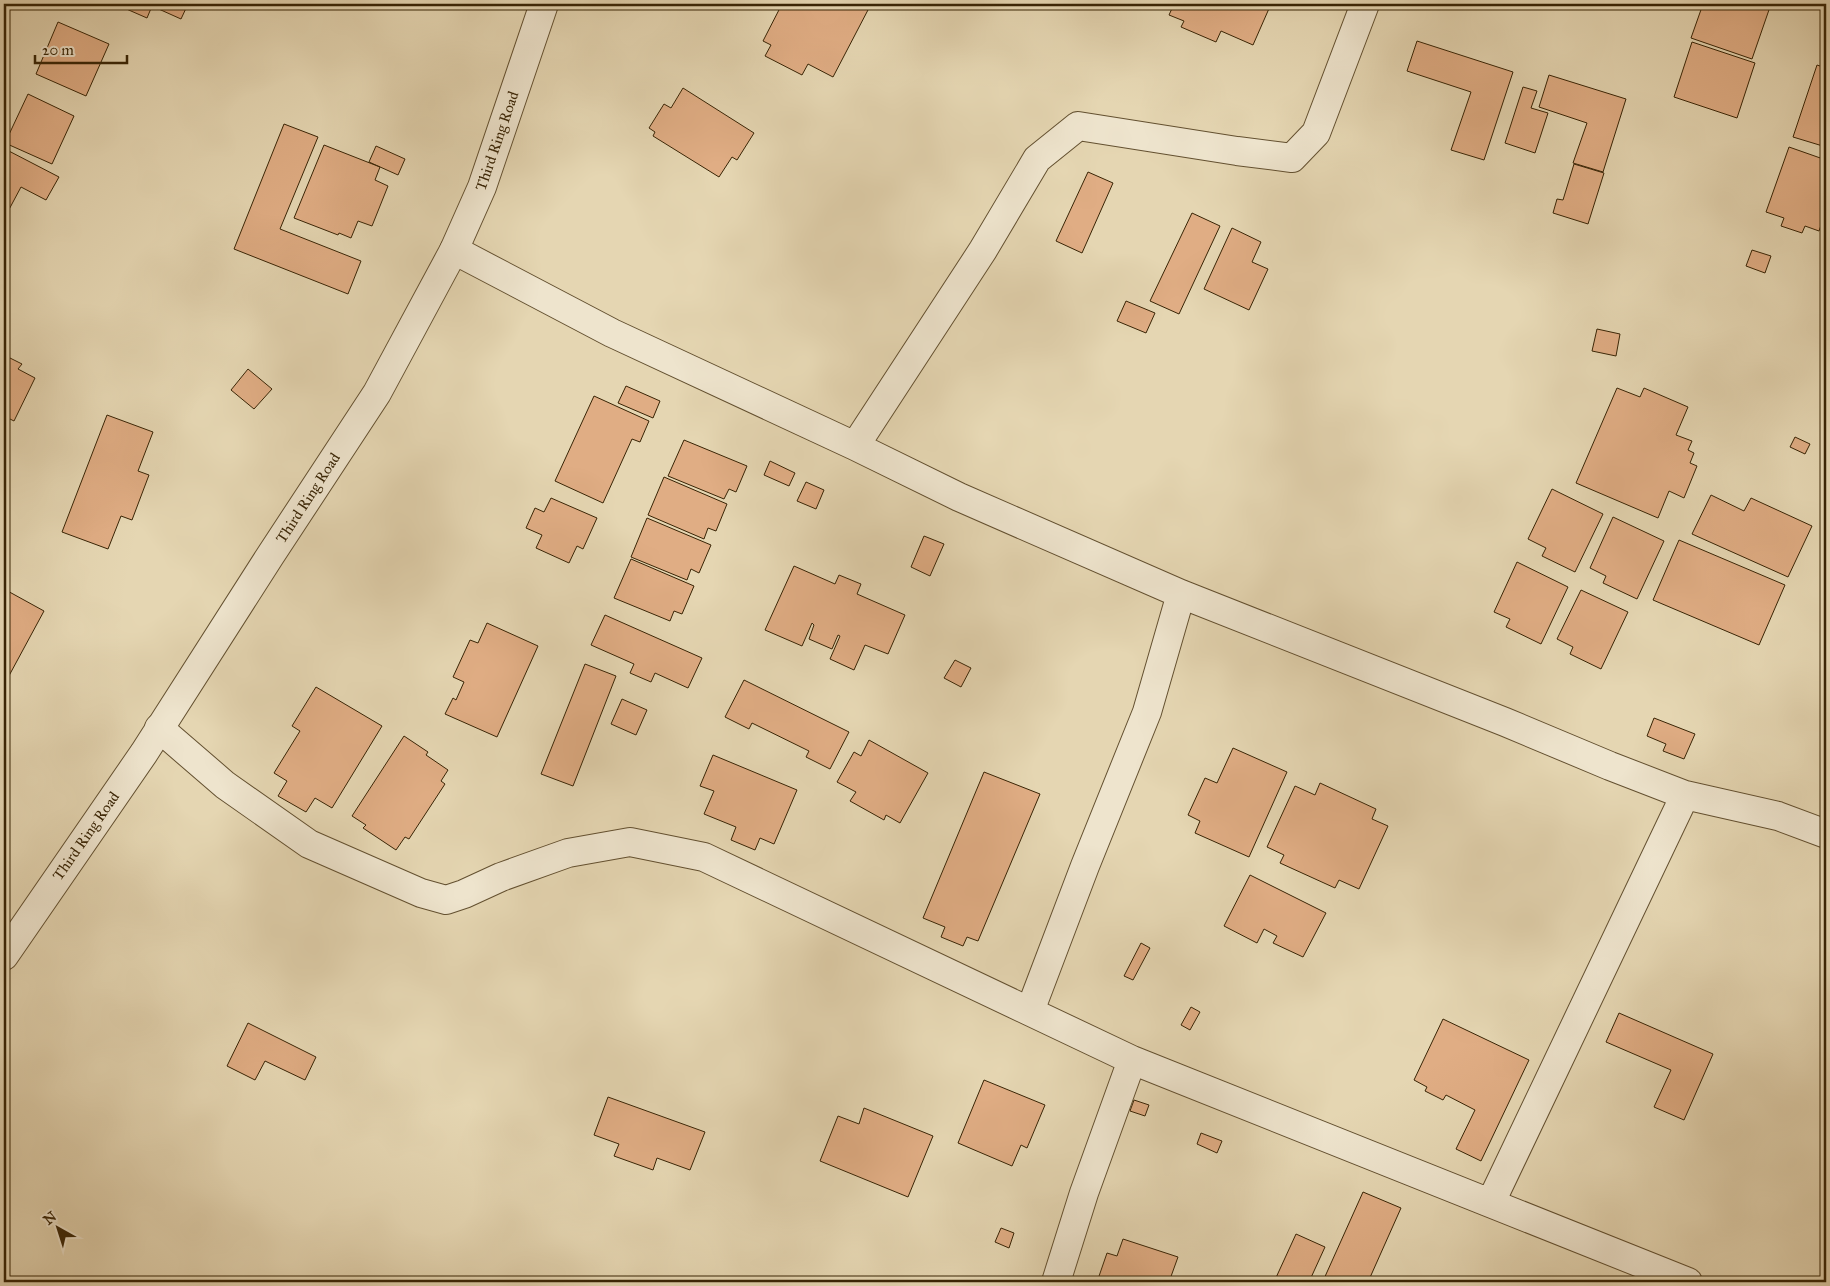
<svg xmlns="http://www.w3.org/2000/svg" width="1830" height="1286" font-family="'IM FELL Great Primer',serif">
  <rect width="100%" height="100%" fill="#e5d6b2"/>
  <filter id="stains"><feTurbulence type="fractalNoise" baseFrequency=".004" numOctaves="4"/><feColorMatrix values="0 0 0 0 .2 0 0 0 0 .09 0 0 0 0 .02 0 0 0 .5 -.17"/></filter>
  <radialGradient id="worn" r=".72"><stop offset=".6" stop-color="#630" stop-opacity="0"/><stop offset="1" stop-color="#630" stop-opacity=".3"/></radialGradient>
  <path fill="#e0ad84" stroke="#382405" d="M115,4h73l-7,15 -29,-13 -5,12z
    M782,4h79l8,4 -36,69 -25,-13 -6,11 -37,-19 6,-11 -8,-4z
    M1174,4h97l-18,41 -32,-14 -5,11 -35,-15 3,-6 -15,-6z
    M1703,4h68l-19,55 -61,-21z
    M58,22l51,22 -23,52 -50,-22z
    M1417,41l96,31 -29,88 -33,-10 20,-58 -64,-21z
    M1692,42l63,21 -18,55 -63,-21z
    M1817,65l9,3v79l-33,-10z
    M1549,75l77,24 -23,73 -30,-9 14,-40 -48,-16z
    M1523,87l14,4 -6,17 17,5 -13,40 -30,-10z
    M683,88l71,45 -17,27 -5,-3 -13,20 -66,-41 2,-4 -6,-4 15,-24 7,4z
    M28,94l46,22 -22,48 -47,-21z
    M284,124l34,13 -38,92 81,32 -13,33 -114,-45z
    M324,145l56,22 -5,13 13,6 -16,40 -14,-5 -7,17 -12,-5 -1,2 -44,-17z
    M376,146l29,13 -7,16 -29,-13z
    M1789,147l37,13v51l-7,20 -14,-5 -3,7 -21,-7 3,-8 -18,-6z
    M5,149l54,28 -13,23 -25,-13 -16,30h-1z
    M1574,164l30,9 -16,51 -35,-11 4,-14 6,1z
    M1088,172l25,11 -31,70 -26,-12z
    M1192,213l28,13 -41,88 -29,-13z
    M1826,214v16l-5,-2z
    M1232,228l29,14 -9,20 16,7 -19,41 -45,-21z
    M1752,250l19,6 -6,17 -19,-7z
    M1126,301l29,12 -9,20 -29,-12z
    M1597,329l23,5 -4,22 -24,-5z
    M4,355l18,9 -4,5 17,9 -21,43 -10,-5z
    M248,369l24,20 -18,20 -23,-19z
    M626,386l34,15 -7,17 -35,-15z
    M1617,388l23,9 4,-9 44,19 -12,28 16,6 -4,9 6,3 -4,10 7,3 -13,32 -15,-7 -11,27 -82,-35z
    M594,396l55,25 -9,21 -8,-3 -29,64 -48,-22z
    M107,415l46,17 -15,39 11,4 -17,45 -11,-4 -13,33 -46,-17z
    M1795,437l15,7 -5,10 -15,-7z
    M684,440l63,26 -11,26 -7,-3 -5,10 -56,-23z
    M770,461l25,12 -6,13 -25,-11z
    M664,477l63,27 -11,27 -8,-3 -4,11 -56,-24z
    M806,482l18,8 -8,19 -19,-8z
    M1552,489l51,25 -28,58 -33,-16 4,-8 -18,-9z
    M1711,495l33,16 7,-13 61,28 -24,51 -96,-43z
    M551,498l46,20 -14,31 -6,-3 -8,17 -33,-15 6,-13 -16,-7 9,-20 9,4z
    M1613,517l51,24 -27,58 -34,-16 3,-7 -16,-8z
    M647,518l64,27 -12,28 -8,-4 -4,11 -56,-23z
    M924,536l20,8 -14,32 -19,-9z
    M1679,540l106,45 -26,60 -106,-45z
    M631,559l63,27 -12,28 -8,-3 -4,10 -56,-23z
    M1517,562l51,25 -27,57 -35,-17 4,-8 -16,-7z
    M794,566l41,18 4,-9 22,9 -4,10 48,21 -17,39 -23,-9 -11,25 -24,-11 10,-23 -2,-1 -6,14 -23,-10 5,-14 -2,-2 -10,23 -37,-16z
    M4,589l40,22 -40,74z
    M1581,590l47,22 -27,57 -31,-15 3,-7 -16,-8z
    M605,615l97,43 -14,30 -33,-15 -4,9 -21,-9 4,-9 -43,-19z
    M487,623l51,23 -41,91 -52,-23 8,-16 3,2 8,-18 -11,-5 17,-37 8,3z
    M955,660l16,8 -10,19 -17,-9z
    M585,664l31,12 -43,110 -32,-12z
    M744,680l105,52 -19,37 -24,-12 3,-6 -57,-28 -3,6 -24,-12z
    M316,687l66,39 -50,82 -17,-10 -9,14 -28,-16 9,-15 -13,-8 26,-42 -8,-5z
    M622,699l25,11 -11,25 -25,-11z
    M1654,718l41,16 -11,25 -21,-8 3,-7 -19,-8z
    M404,736l24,16 -2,3 22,15 -7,11 4,3 -36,55 -4,-2 -9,13 -33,-22 3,-3 -14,-9z
    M869,740l59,33 -28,50 -14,-8 -2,5 -34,-19 6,-9 -19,-10 17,-30 7,4z
    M1233,748l54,24 -38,85 -54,-24 5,-12 -12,-6 17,-37 12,5z
    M713,755l84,35 -23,54 -14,-6 -5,12 -24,-10 5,-13 -32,-13 10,-23 -14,-5z
    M984,772l56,22 -62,147 -11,-4 -4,9 -22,-9 4,-10 -22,-9z
    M1320,783l56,26 -4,10 16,7 -29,63 -20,-9 -4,8 -55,-25 4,-8 -17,-8 28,-61 20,9z
    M1250,875l76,38 -23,44 -30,-14 4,-7 -13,-7 -7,14 -33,-17z
    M1141,943l9,5 -17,32 -9,-4z
    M1191,1007l9,5 -10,18 -9,-5z
    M1619,1013l94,41 -29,66 -30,-13 17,-37 -65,-28z
    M1443,1019l86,41 -48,101 -25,-12 19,-39 -29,-15 -3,5 -18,-9 2,-4 -13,-7z
    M248,1023l68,34 -11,23 -40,-19 -10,19 -28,-14z
    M984,1080l61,25 -18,43 -6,-3 -9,21 -54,-23z
    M608,1097l97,35 -15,38 -33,-12 -4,12 -39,-14 5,-12 -25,-9z
    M1134,1100l15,5 -4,11 -15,-5z
    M864,1108l69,28 -25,61 -88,-36 18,-45 21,8z
    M1201,1133l21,8 -5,12 -20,-9z
    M1363,1192l38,16 -33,74h-42l-3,-1z
    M1001,1228l13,5 -5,15 -14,-6z
    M1296,1234l29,13 -16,35h-35z
    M1123,1239l55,18 -9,25h-72l10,-29 10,3z"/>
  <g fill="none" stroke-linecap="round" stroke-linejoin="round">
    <g stroke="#635030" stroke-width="30">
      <path id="minor" d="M454,250l158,83 243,113 104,51 222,97 324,128 105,44 75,29 93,21 48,18
        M855,446l128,-196 54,-91 41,-33 159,25 55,7 24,-25 49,-129
        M159,728l66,57 84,59 112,49 25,7 18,-6 37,-17 67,-24 62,-11 74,15 428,203 556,222
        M1030,1011l55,-145 62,-154 34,-118
        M1491,1202l194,-407
        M1056,1282l28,-89 48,-133"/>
    </g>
    <g stroke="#635030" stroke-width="30">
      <path id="tertiary" d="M4,956l140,-203 126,-197 107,-163 77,-143 28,-63 62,-183"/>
    </g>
    <use href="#minor" stroke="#eee4cd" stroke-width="28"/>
    <use href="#tertiary" stroke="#eee4cd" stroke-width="28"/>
  </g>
  <g text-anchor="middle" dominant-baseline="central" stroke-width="4.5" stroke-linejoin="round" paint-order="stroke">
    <g font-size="15" fill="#382405" stroke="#eee4cd">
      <text transform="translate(497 141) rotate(-71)">Third Ring Road</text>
      <text transform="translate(308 498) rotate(-57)">Third Ring Road</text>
      <text transform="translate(86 836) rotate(-55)">Third Ring Road</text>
    </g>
  </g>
  <rect width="1830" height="1286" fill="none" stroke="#e5d6b2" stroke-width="20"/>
  <rect x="5" y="5" width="1820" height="1276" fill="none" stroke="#382405" stroke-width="2.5"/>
  <rect x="10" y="10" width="1810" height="1266" fill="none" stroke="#382405"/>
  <g transform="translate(58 1228) rotate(321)" stroke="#eee4cd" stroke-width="4" paint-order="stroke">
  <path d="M0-4L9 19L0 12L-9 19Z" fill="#382405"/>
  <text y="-8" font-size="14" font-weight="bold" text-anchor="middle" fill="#382405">N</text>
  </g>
  <path d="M35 55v8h92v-8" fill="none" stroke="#382405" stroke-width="2.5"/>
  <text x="42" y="55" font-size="15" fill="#382405" stroke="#eee4cd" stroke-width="4" paint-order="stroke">20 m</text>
  <rect width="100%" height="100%" filter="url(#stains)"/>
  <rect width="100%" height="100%" fill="url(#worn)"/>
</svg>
